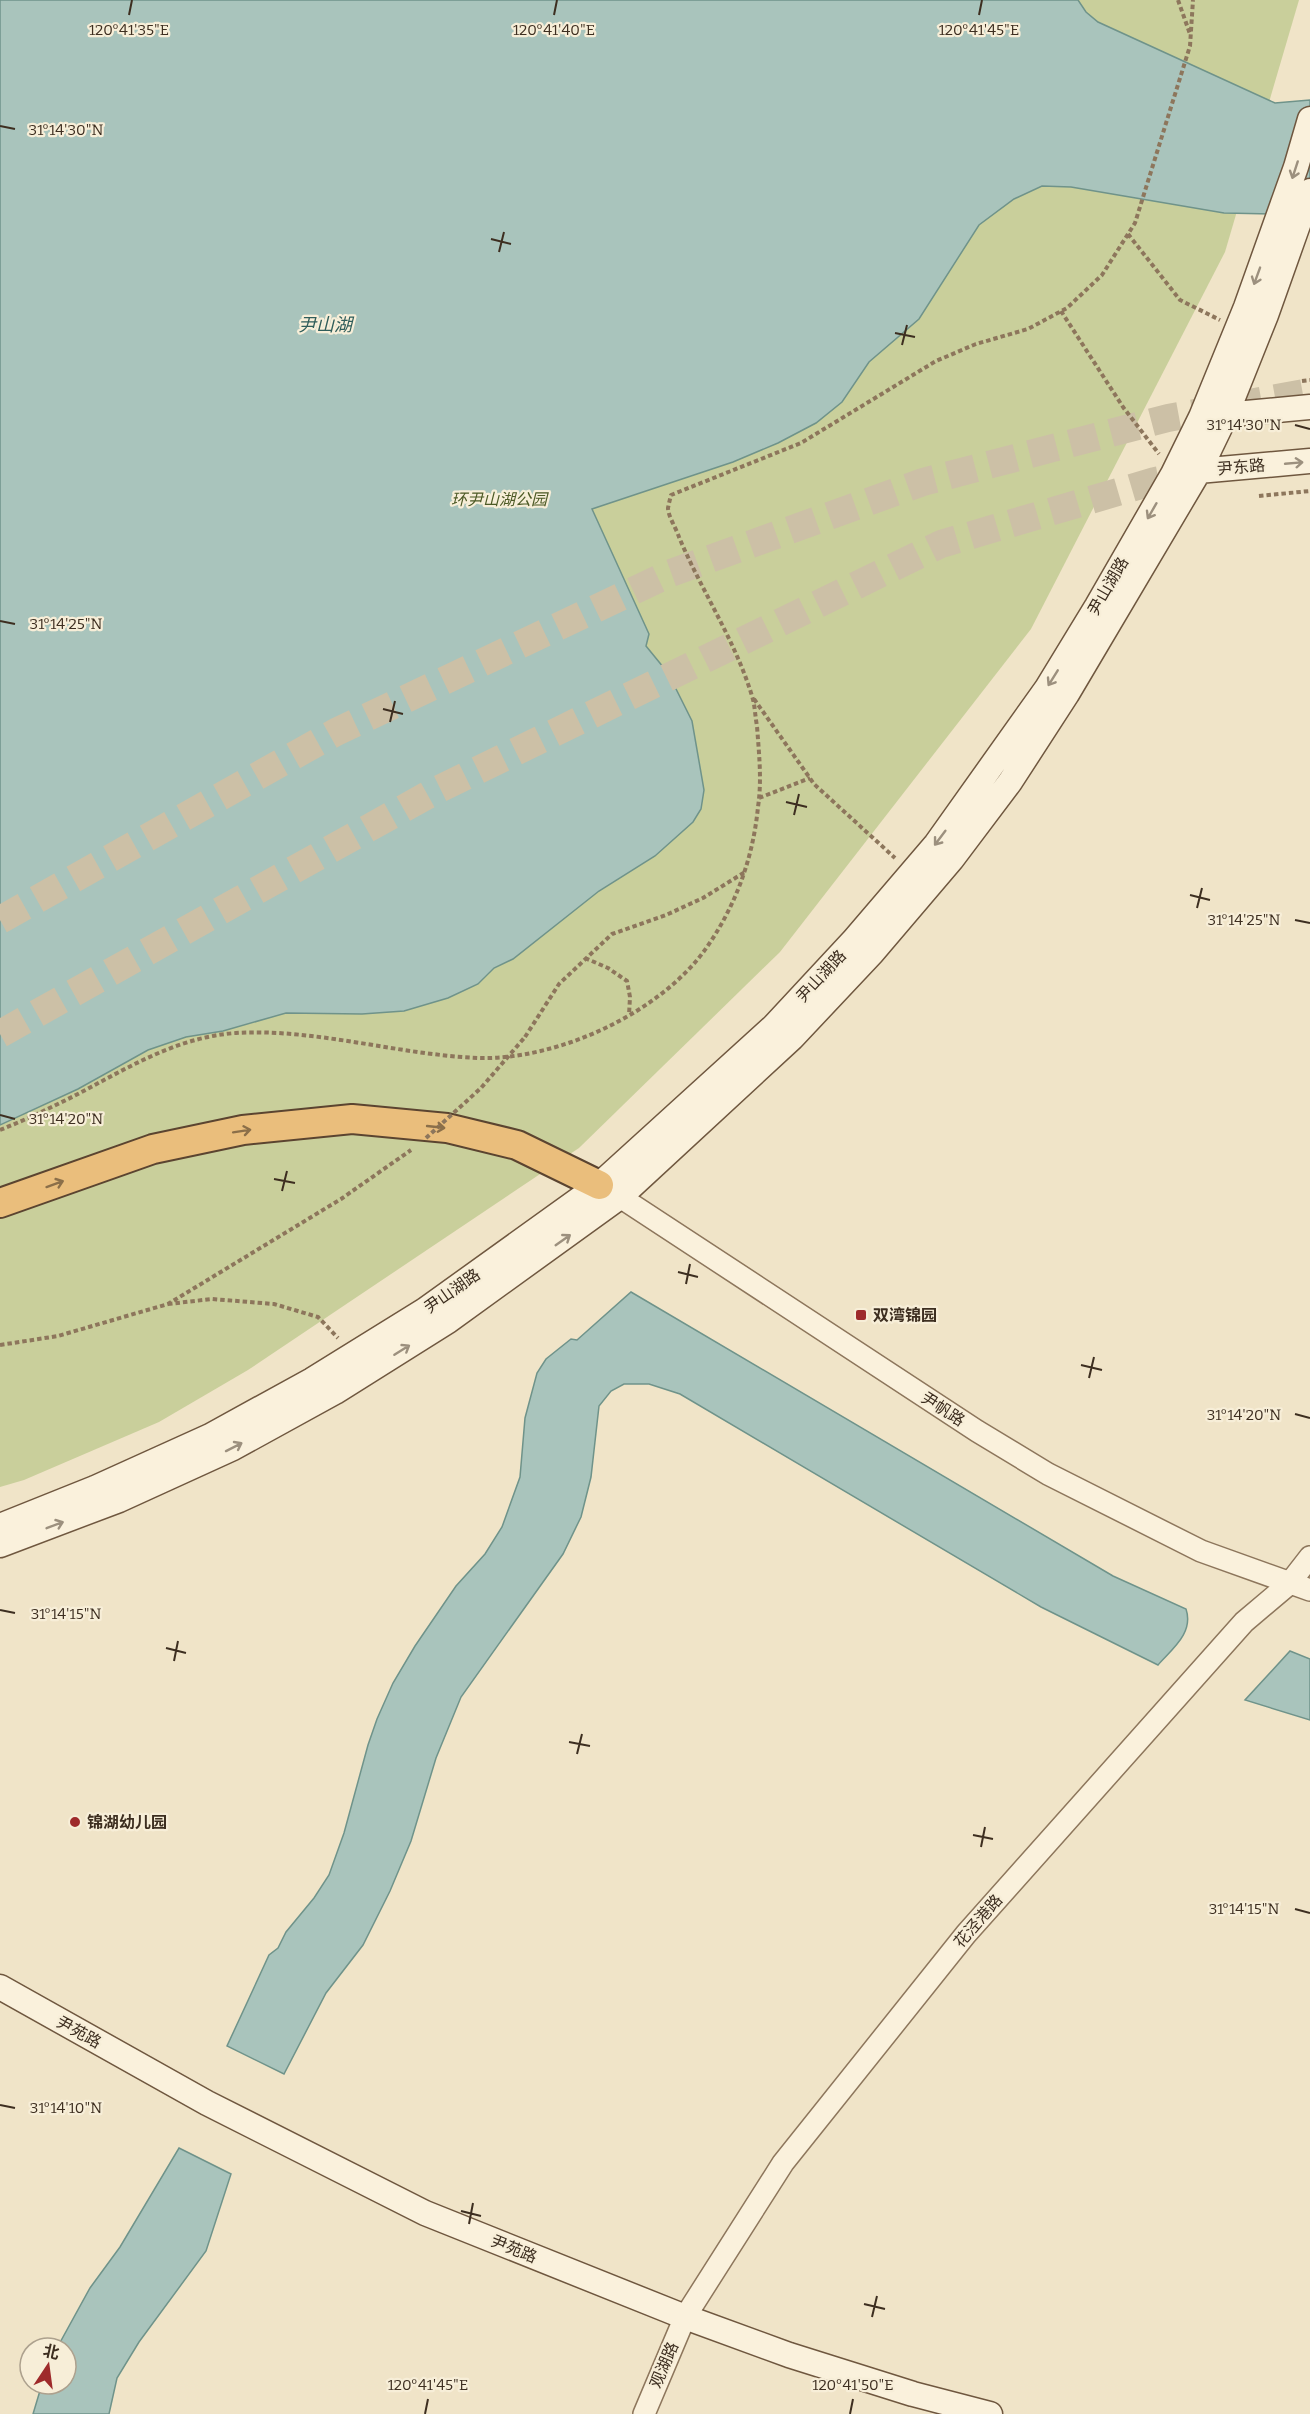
<svg xmlns="http://www.w3.org/2000/svg" width="1310" height="2414" font-family="Bitter,'Noto Sans SC',serif">
  <rect width="100%" height="100%" fill="#f0e4c8"/>
  <path fill="#c9cf9b" d="M0,0h1299l-74,252 -194,377 -251,323 -201,196 -331,222 -89,52 -135,58 -24,7z"/>
  <path fill="#a9c4bc" stroke="#6f938a" stroke-width="1.5" d="M0,0h1078l8,12 12,10 177,81 35,-3v115l-86,-2 -153,-26 -29,-1 -28,13 -35,26 -60,94 -50,43 -27,40 -26,21 -38,20 -45,19 -141,47 57,125 -3,12 22,27 24,48 12,69 -3,19 -8,13 -38,34 -56,35 -86,68 -19,9 -16,16 -30,14 -44,13 -42,3 -76,-1 -63,18 -37,6 -38,13 -70,39 -78,36z
    M631,1292l482,284 73,33c8,24 -14,40 -28,56l-117,-58 -361,-213 -31,-10h-25l-13,7 -12,15 -8,71 -10,40 -18,37 -102,143 -25,61 -25,83 -21,50 -27,54 -37,48 -42,81 -57,-28 42,-91 9,-7 8,-16 28,-34 15,-23 15,-42 24,-88 9,-26 16,-36 22,-37 41,-60 29,-32 17,-27 18,-50 5,-59 12,-45 9,-14 25,-20 6,1z
    M1290,1651l20,8v61l-65,-20z
    M179,2148l52,26 -25,77 -67,91 -22,36 -8,36h-76l9,-30h24v-36h-9l33,-60 30,-41z"/>
  <g fill="none" stroke-linecap="round" stroke-linejoin="round">
    <path stroke="#ccc0a6" stroke-width="28" stroke-dasharray="28 14" stroke-linecap="butt" d="M0,920l336,-188 335,-159 252,-91 245,-64 142,-26
      M0,1034l433,-242 508,-248 214,-63 39,-7"/>
    <g stroke="#8d765c" stroke-width="24">
      <path id="tertiary" d="M608,1189l369,242 71,43 153,77 109,39
        M644,2414l41,-97 98,-154 183,-229 278,-312 45,-38 21,-27"/>
    </g>
    <g stroke="#6f573f" stroke-width="27">
      <path id="secondary" d="M1214,416l96,-9
        M1187,472l123,-11
        M0,1526l95,-38 115,-52 102,-56 113,-70 174,-125 175,-159 79,-85 83,-97 111,-156 50,-82 76,-132 28,-57 45,-110 50,-140 14,-48
        M0,1545l119,-45 114,-52 102,-56 113,-71 173,-125 171,-158 80,-85 80,-94 58,-77 57,-88 132,-223 27,-56 40,-100 44,-124
        M0,1987l207,116 218,110 260,104 104,38 124,39 77,20"/>
    </g>
    <g stroke="#5b4430" stroke-width="32">
      <path id="trunk" d="M0,1203l153,-54 90,-19 109,-11 95,9 70,17 82,40"/>
    </g>
    <path stroke="#8d765c" stroke-width="4" stroke-dasharray="4.5 3" stroke-linecap="butt" d="M1178,0l12,34
      M1128,234l52,66 40,20
      M1061,311l62,96 36,47
      M1302,381l8,-1
      M1259,496l51,-5
      M754,699l60,85 81,74
      M759,798l51,-20
      M585,958l23,10 19,13 3,16 -1,18
      M525,1037l34,-53 53,-50 54,-19 37,-17 42,-26
      M0,1130c25,-10 50,-22 74,-34 52,-27 102,-59 162,-63 79,-5 163,22 243,25 79,2 182,-45 228,-111 29,-42 46,-89 51,-140 4,-27 1,-53 -1,-81 -2,-10 -2,-21 -5,-30 -17,-56 -51,-106 -73,-159 -3,-9 -11,-21 -11,-29 1,-5 2,-9 3,-13l130,-52 135,-82 40,-17 52,-15 39,-21 35,-33 33,-52 55,-177 3,-46
      M168,1304l44,-5 62,5 44,13 20,21
      M0,1345l58,-9 110,-32 173,-105 70,-49"/>
    <use href="#tertiary" stroke="#faf1dc" stroke-width="21"/>
    <use href="#secondary" stroke="#faf1dc" stroke-width="24"/>
    <use href="#trunk" stroke="#eabe7c" stroke-width="28"/>
    <path stroke="#8d765c" stroke-width="4" stroke-dasharray="4.5 3" stroke-linecap="butt" d="M426,1138l55,-50 44,-51"/>
  </g>
  <defs><path id="oneway-shaft" d="M-6 0H5M1.5-3L5.5 0L1.5 3" fill="none" stroke-width="1.6" stroke-linecap="round" stroke-linejoin="round" transform="scale(1.5)"/></defs>
  <g stroke="#9c907e">
    <use href="#oneway-shaft" transform="translate(1295 170) rotate(108)"/>
    <use href="#oneway-shaft" transform="translate(1257 276) rotate(110)"/>
    <use href="#oneway-shaft" transform="translate(1294 463) rotate(-5)"/>
    <use href="#oneway-shaft" transform="translate(1152 511) rotate(120)"/>
    <use href="#oneway-shaft" transform="translate(1053 678) rotate(122)"/>
    <use href="#oneway-shaft" transform="translate(940 838) rotate(127)"/>
    <use href="#oneway-shaft" transform="translate(563 1240) rotate(-35)"/>
    <use href="#oneway-shaft" transform="translate(402 1350) rotate(-32)"/>
    <use href="#oneway-shaft" transform="translate(234 1447) rotate(-27)"/>
    <use href="#oneway-shaft" transform="translate(55 1525) rotate(-21)"/>
  </g>
  <g stroke="#8b6f49">
    <use href="#oneway-shaft" transform="translate(436 1127) rotate(6)"/>
    <use href="#oneway-shaft" transform="translate(242 1131) rotate(-9)"/>
    <use href="#oneway-shaft" transform="translate(55 1184) rotate(-20)"/>
  </g>
  <path fill="none" stroke="#3d2e20" stroke-width="2" d="M129,15l3,-15M554,15l3,-15M979,15l3,-15M0,126l15,3M491,239l20,5M499,252l5,-20M895,333l20,4M902,345l5,-20M1295,425l15,4M0,621l15,3M383,709l20,5M390,722l5,-21M786,802l21,5M794,815l5,-21M1190,895l20,5M1197,908l5,-20M1295,920l15,3M0,1115l15,4M274,1179l21,4M282,1191l5,-20M678,1272l20,5M686,1284l4,-20M1081,1365l21,5M1089,1378l5,-21M1295,1414l15,4M0,1610l15,3M166,1648l20,5M174,1661l4,-20M569,1742l21,4M577,1754l5,-20M973,1835l20,4M981,1847l4,-20M1295,1909l15,4M0,2105l15,3M461,2211l20,5M469,2224l4,-21M864,2304l21,5M872,2317l5,-21M425,2414l3,-15M850,2414l3,-15"/>
  <g fill="#9e2a2b" stroke="#f7eed8" stroke-width="2">
    <rect x="855" y="1309" width="12" height="12" rx="3"/>
    <circle cx="75" cy="1822" r="6"/>
  </g>
  <g text-anchor="middle" dominant-baseline="central" stroke-width="4.5" stroke-linejoin="round" paint-order="stroke">
    <g font-size="16" fill="#3d2e20" stroke="#f7eed8">
      <text transform="translate(1241 467) rotate(-5)">尹东路</text>
      <text transform="translate(1108 586) rotate(-60)">尹山湖路</text>
      <text transform="translate(821 976) rotate(-47)">尹山湖路</text>
      <text transform="translate(452 1291) rotate(-35)">尹山湖路</text>
      <text transform="translate(943 1409) rotate(33)">尹帆路</text>
      <text transform="translate(978 1921) rotate(-49)">花泾港路</text>
      <text transform="translate(79 2032) rotate(29)">尹苑路</text>
      <text transform="translate(514 2249) rotate(22)">尹苑路</text>
      <text transform="translate(664 2365) rotate(-67)">观湖路</text>
    </g>
    <g font-size="16" font-style="italic" fill="#4d5a26" stroke="#f7eed8">
      <text x="499" y="499">环尹山湖公园</text>
    </g>
    <g font-size="16" font-weight="bold" fill="#3d2e20" stroke="#f7eed8" text-anchor="start">
      <text x="873" y="1315">双湾锦园</text>
      <text x="87" y="1822">锦湖幼儿园</text>
    </g>
    <g font-size="18" font-style="italic" fill="#2f5d5a" stroke="#f7eed8">
      <text x="325" y="325">尹山湖</text>
    </g>
  </g>
  <g font-size="15" text-anchor="middle" fill="#3d2e20" stroke="#f7eed8" stroke-width="4.5" stroke-linejoin="round" paint-order="stroke">
    <text x="129" y="35">120°41'35"E</text>
    <text x="554" y="35">120°41'40"E</text>
    <text x="979" y="35">120°41'45"E</text>
    <text x="66" y="135">31°14'30"N</text>
    <text x="1244" y="430">31°14'30"N</text>
    <text x="66" y="629">31°14'25"N</text>
    <text x="1244" y="925">31°14'25"N</text>
    <text x="66" y="1124">31°14'20"N</text>
    <text x="1244" y="1420">31°14'20"N</text>
    <text x="66" y="1619">31°14'15"N</text>
    <text x="1244" y="1914">31°14'15"N</text>
    <text x="66" y="2113">31°14'10"N</text>
    <text x="428" y="2390">120°41'45"E</text>
    <text x="853" y="2390">120°41'50"E</text>
  </g>
  <g transform="translate(48 2366) rotate(13)"><circle r="28" fill="#f7eed8" stroke="#ada18e" stroke-width="1.5"/>
  <path d="M0-4.5L10 22L0 15L-10 22Z" fill="#9e2a2b"/>
  <text y="-9" font-size="16" font-weight="bold" text-anchor="middle" fill="#3d2e20">北</text>
  </g>
</svg>
